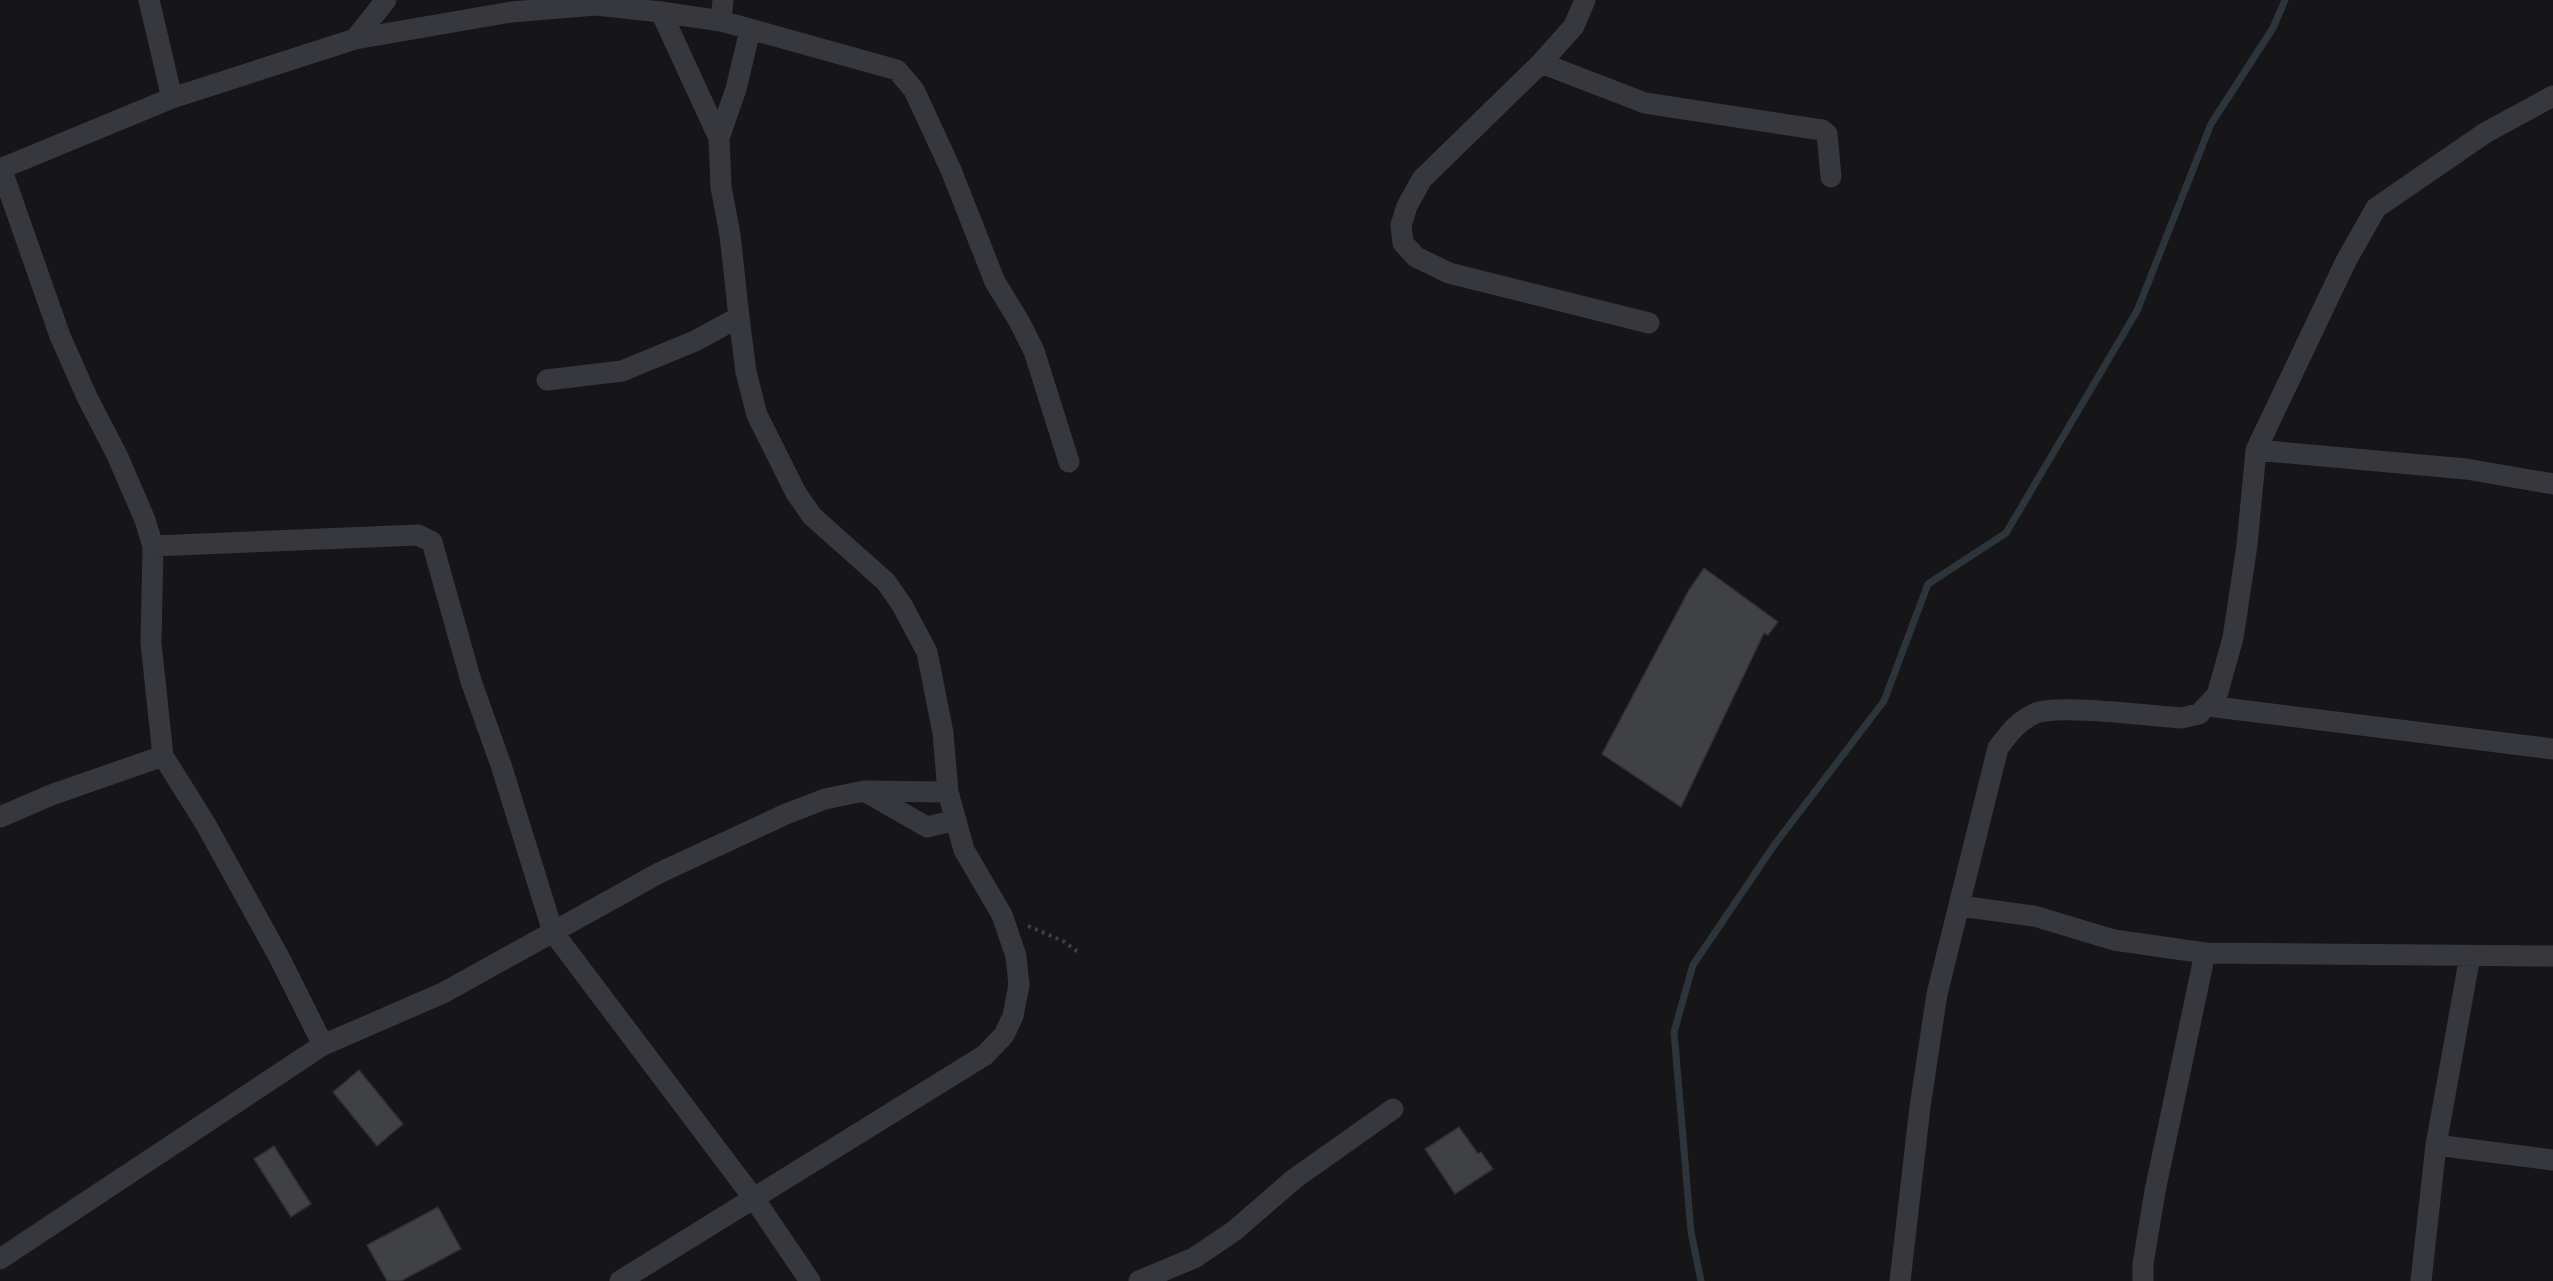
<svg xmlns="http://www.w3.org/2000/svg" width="2553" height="1281" font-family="Inter,sans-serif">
  <rect width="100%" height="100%" fill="#161618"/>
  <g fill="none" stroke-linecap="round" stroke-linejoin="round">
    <path stroke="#2c353c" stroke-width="7" d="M1701,1281l-10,-49 -17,-200 19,-67 82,-121 109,-143 44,-117 78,-51 131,-222 74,-187 62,-96 12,-28"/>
  </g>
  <path fill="#404145" stroke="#303034" stroke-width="1.5" d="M1704,568l74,54 -10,13 -4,-2 -83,174 -79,-53 87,-164z
    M359,1070l44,54 -26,22 -44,-54z
    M1459,1127l19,27 3,-2 12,17 -38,25 -30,-45z
    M274,1146l37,58 -20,13 -37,-58z
    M438,1207l23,42 -60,32h-14l-20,-36z"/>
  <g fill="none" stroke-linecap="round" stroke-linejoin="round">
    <path stroke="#3d3f44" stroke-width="4" stroke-dasharray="3 4.5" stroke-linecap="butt" d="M1028,926l35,15 15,11"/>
    <path stroke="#37383d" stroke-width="21" d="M149,0l23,98
      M1585,0l-11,26 -33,37 -119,116 -15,27 -6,19 2,18 13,14 33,16 200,50
      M661,12l60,9 176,49 17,20 37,80 44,112 24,39 15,30 35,111
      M721,21l2,-21
      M355,39l156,-27 85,-7 65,7 58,126 2,49 9,48 9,82 -44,24 -73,30 -75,9
      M1541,63l104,40 177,27 5,4 4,43
      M719,138l17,-49 14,-59
      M1,168l59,168 27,61 30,58 28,65 8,26 -2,97 12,113
      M0,169l172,-71 183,-59 31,-39
      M2256,450l210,19 87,15
      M153,546l265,-11 14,7 39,139 30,84 52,167 202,268 55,81
      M2208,706l345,43
      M864,791l63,36 29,-7
      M0,817l51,-22 112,-39 42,67 74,134 44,88
      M1960,906l74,10 80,24 91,13 348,3
      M2436,1145l117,15
      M0,1259l323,-214 120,-52 216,-120 127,-59 39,-15 39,-8 84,1
      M620,1281l365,-226 19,-20 9,-19 6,-31 -3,-29 -14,-41 -38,-65 -16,-58 -5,-59 -16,-81 -25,-47 -16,-23 -74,-66 -16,-23 -39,-78 -11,-43 -7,-55
      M1139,1281l55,-23 40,-27 60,-52 99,-70
      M1900,1281l20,-174 17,-113 61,-246c11,-15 20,-27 38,-35 23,-9 115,3 145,5l18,-4 18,-19 16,-57 14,-93 9,-95 90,-189 30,-53 109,-75 68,-37
      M2143,1281v-17l12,-73 50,-238
      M2421,1281l15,-136 34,-189"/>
  </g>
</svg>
